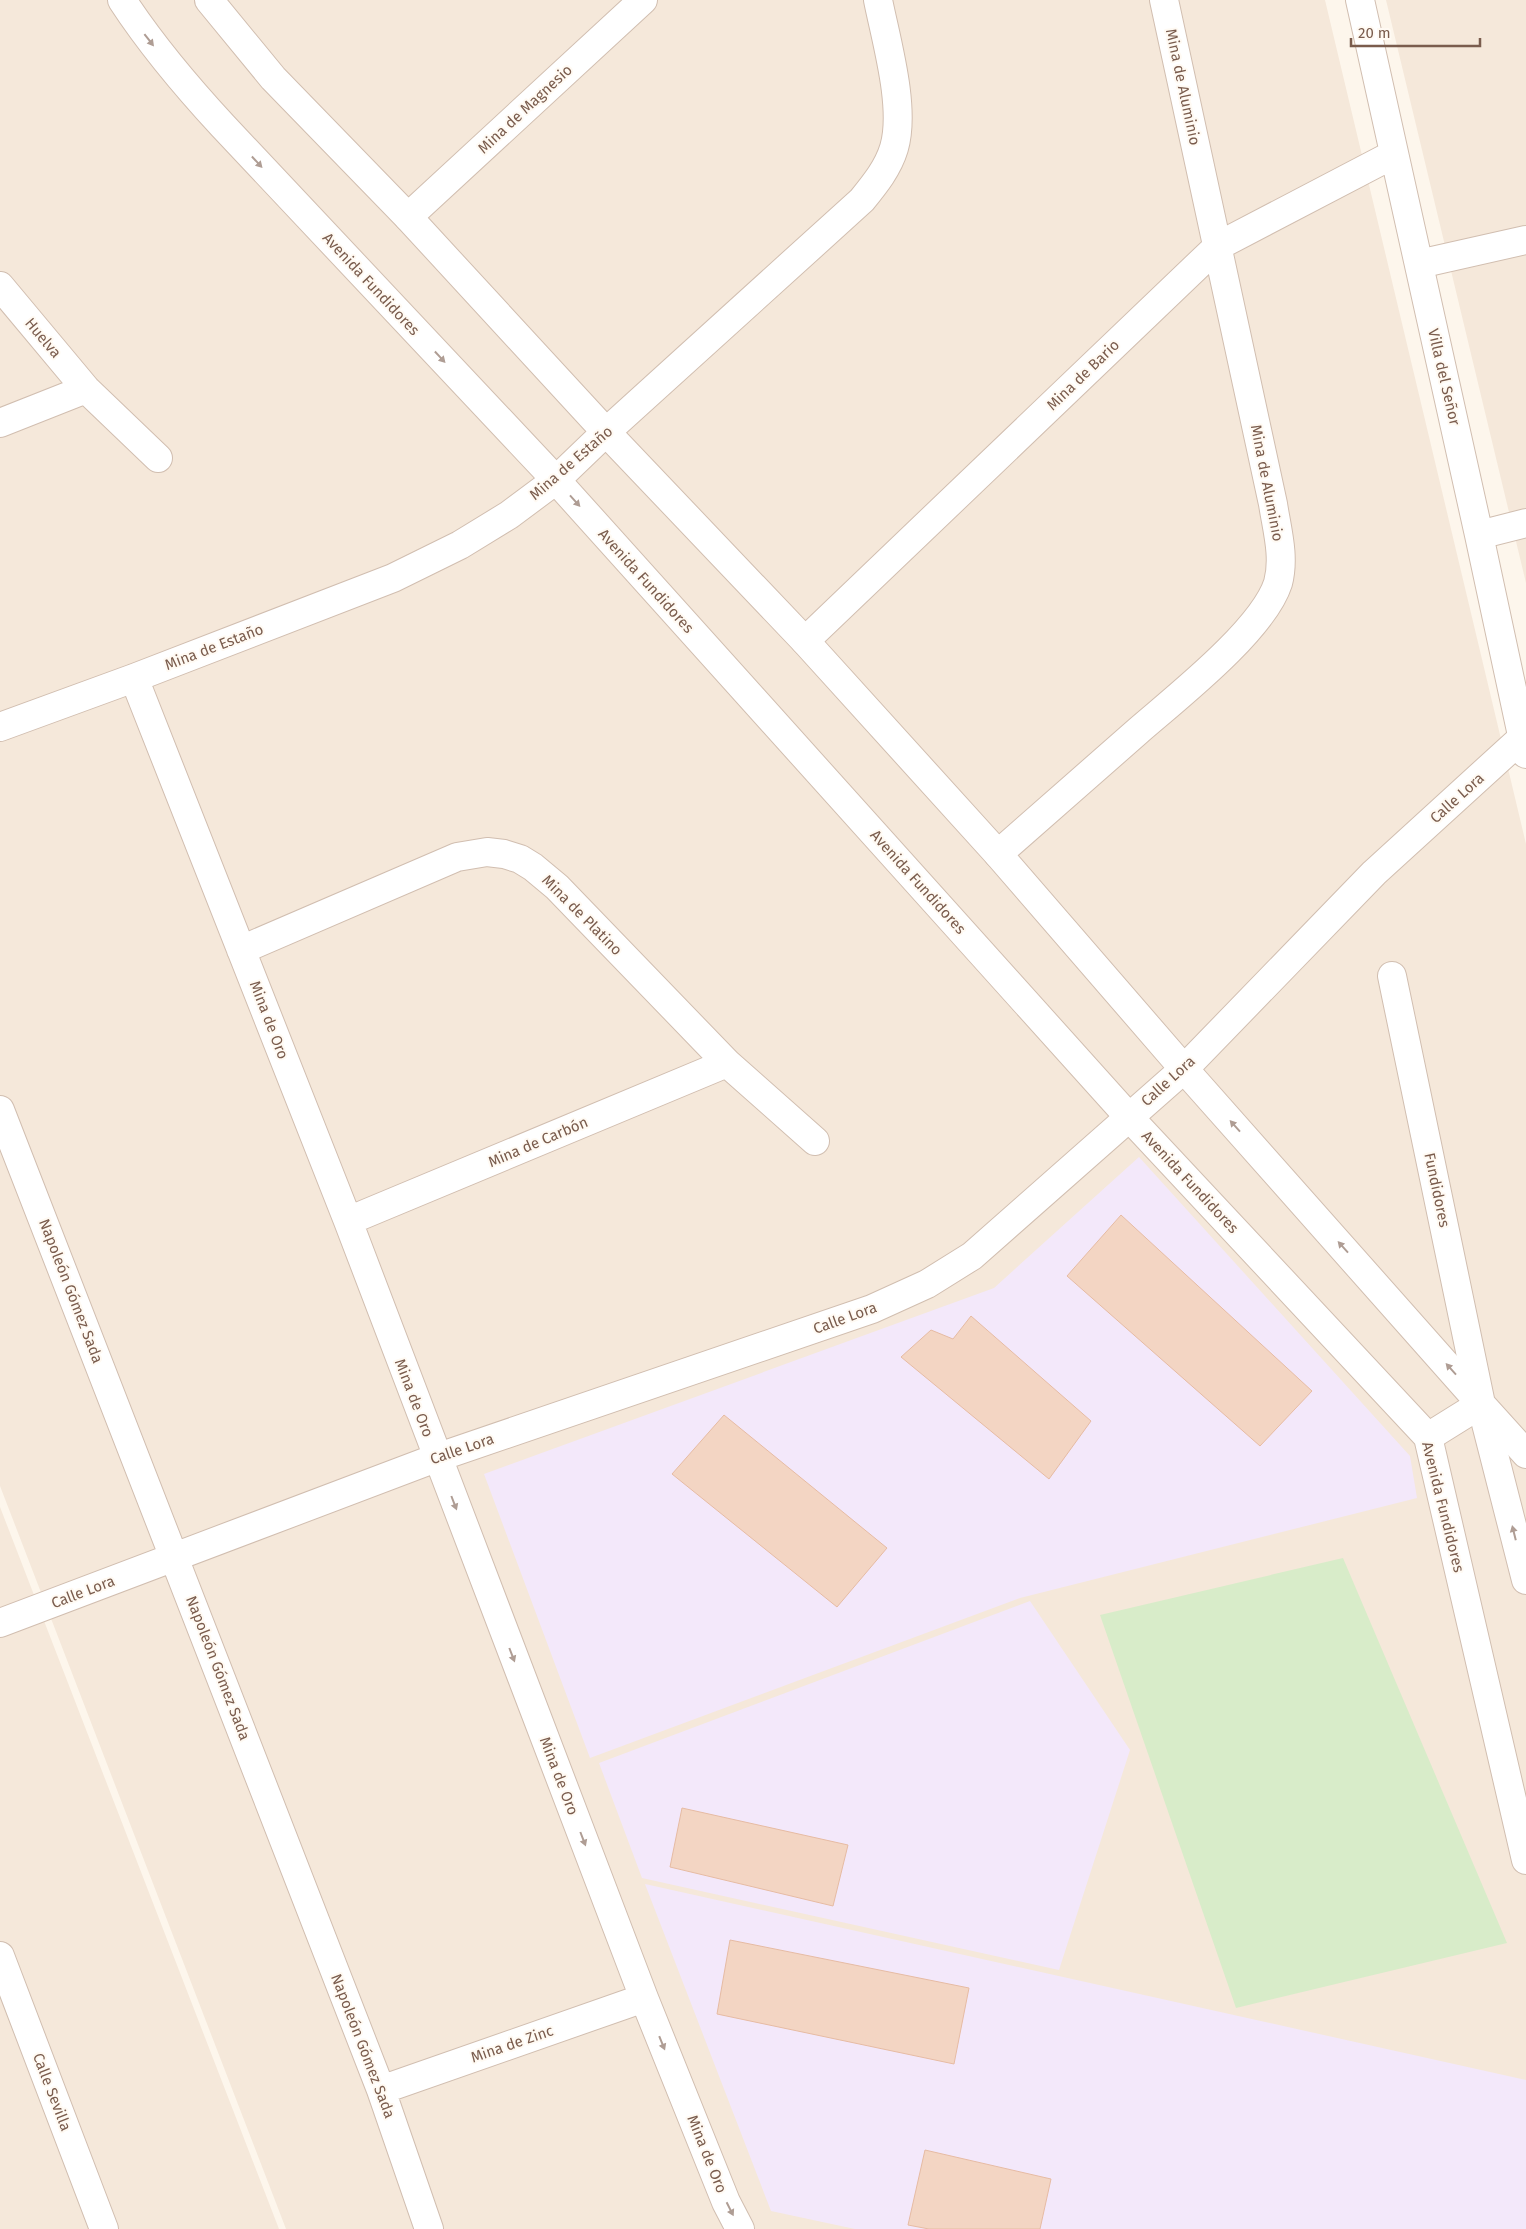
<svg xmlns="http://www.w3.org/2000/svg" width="1526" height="2229" font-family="'Fira Sans',sans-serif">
  <rect width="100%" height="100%" fill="#fdf6ec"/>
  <path fill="#f5e8da" d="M0,0h1325l201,844v1385h-1240l-286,-743z
    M1386,0h140v583z
    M0,1507l279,722h-279z"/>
  <path fill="#f3e8fa" d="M1139,1157l271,299 7,42 -397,100 -430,160 -106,-284 510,-186z
    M1030,1601l100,149 -71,220 -417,-92 -43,-115z
    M645,1884l881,196v149h-671l-84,-18z"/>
  <path fill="#d8ecc9" d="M1343,1558l164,385 -271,65 -136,-393z"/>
  <path fill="#f3d5c3" stroke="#e6bba3" d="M1121,1215l191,176 -52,55 -193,-170z
    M971,1316l120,105 -42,58 -148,-122 30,-27 22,9z
    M724,1415l163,133 -50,59 -165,-133z
    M682,1808l166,37 -15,61 -163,-39z
    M730,1940l239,48 -15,76 -237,-50z
    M925,2150l126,29 -11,50h-111l-21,-4z"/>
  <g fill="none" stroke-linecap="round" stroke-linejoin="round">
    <g stroke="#d1beb0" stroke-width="30">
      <path id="minor" d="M1360,0l119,535 47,219
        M408,217l235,-217
        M1419,264l107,-24
        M0,286l86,103 72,69
        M0,423l86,-34
        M1479,535l47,-12
        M805,641l413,-395 176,-92
        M134,678l214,543 296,777 82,204 14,27
        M0,727l134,-49 259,-100 67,-33 49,-30 47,-35 50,-48 256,-232c13,-16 26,-32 32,-52 12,-40 -8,-108 -16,-148
        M998,854c47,-41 93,-82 140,-123 38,-33 125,-101 140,-148 7,-26 -1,-53 -5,-79l-109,-504
        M241,950l216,-93 30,-5 17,2 16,5 13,8 24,20 170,176 88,78
        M1392,976l89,428 45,50
        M0,1110l381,980 48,139
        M348,1221l379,-158
        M1428,1437l53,-33
        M0,1623l436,-165 436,-149 55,-25 45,-28 212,-187 190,-196 148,-135
        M0,1956l104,273
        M381,2090l263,-92"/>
    </g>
    <g stroke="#d1beb0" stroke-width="30">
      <path id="tertiary" d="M122,0c30,46 64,86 101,126l333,354 572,636 300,321 98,423
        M209,0l64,78 135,139 198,215 199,209 193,213 186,215 297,335 45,176"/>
    </g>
    <use href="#minor" stroke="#fff" stroke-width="28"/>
    <use href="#tertiary" stroke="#fff" stroke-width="28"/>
  </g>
  <defs><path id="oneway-solid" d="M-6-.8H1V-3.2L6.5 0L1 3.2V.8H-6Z" transform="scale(1.25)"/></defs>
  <g fill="#af9d94">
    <use href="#oneway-solid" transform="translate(149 40) rotate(52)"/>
    <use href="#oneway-solid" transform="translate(257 162) rotate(47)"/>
    <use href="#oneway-solid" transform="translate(440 357) rotate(47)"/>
    <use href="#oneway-solid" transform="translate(575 501) rotate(48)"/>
    <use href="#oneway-solid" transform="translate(1235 1126) rotate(-132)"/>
    <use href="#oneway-solid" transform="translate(1343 1247) rotate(-132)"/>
    <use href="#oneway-solid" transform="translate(1451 1369) rotate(-132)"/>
    <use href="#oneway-solid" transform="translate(454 1503) rotate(69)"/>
    <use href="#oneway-solid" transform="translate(1514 1533) rotate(-104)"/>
    <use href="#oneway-solid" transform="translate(512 1655) rotate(69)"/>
    <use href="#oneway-solid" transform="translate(583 1839) rotate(69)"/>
    <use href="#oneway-solid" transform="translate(662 2043) rotate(68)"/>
    <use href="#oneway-solid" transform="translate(730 2209) rotate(63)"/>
  </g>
  <g text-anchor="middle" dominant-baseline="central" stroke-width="4" stroke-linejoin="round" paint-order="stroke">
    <g font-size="15" fill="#7a5c4d" stroke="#fffaf3">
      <text transform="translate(1183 87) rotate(78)">Mina de Aluminio</text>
      <text transform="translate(525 109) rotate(-43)">Mina de Magnesio</text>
      <text transform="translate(371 284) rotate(47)">Avenida Fundidores</text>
      <text transform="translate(43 338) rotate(50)">Huelva</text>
      <text transform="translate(1083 375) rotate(-44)">Mina de Bario</text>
      <text transform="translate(1444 377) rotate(77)">Villa del Señor</text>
      <text transform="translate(571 463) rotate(-41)">Mina de Estaño</text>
      <text transform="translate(1267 483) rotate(79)">Mina de Aluminio</text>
      <text transform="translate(646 581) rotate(48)">Avenida Fundidores</text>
      <text transform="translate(214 647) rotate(-21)">Mina de Estaño</text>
      <text transform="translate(1457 798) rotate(-42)">Calle Lora</text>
      <text transform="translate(918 882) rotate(48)">Avenida Fundidores</text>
      <text transform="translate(582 915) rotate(45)">Mina de Platino</text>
      <text transform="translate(269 1020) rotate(69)">Mina de Oro</text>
      <text transform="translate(1168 1081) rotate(-42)">Calle Lora</text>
      <text transform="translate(538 1142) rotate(-23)">Mina de Carbón</text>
      <text transform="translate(1190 1182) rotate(47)">Avenida Fundidores</text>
      <text transform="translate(1437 1190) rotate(78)">Fundidores</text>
      <text transform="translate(71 1291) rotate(69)">Napoleón Gómez Sada</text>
      <text transform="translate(845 1318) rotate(-20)">Calle Lora</text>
      <text transform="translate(414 1398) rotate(69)">Mina de Oro</text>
      <text transform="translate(462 1449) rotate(-19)">Calle Lora</text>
      <text transform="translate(1443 1507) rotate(76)">Avenida Fundidores</text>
      <text transform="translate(83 1592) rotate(-21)">Calle Lora</text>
      <text transform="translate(218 1668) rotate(69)">Napoleón Gómez Sada</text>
      <text transform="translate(559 1776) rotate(69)">Mina de Oro</text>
      <text transform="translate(512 2044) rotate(-19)">Mina de Zinc</text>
      <text transform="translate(363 2046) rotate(69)">Napoleón Gómez Sada</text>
      <text transform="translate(52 2092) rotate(69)">Calle Sevilla</text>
      <text transform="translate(707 2154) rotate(68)">Mina de Oro</text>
    </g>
  </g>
  <path d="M1351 38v8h129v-8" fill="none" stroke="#7a5c4d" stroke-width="2.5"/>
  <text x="1358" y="38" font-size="15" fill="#7a5c4d" stroke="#fffaf3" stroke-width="4" paint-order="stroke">20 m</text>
</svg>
